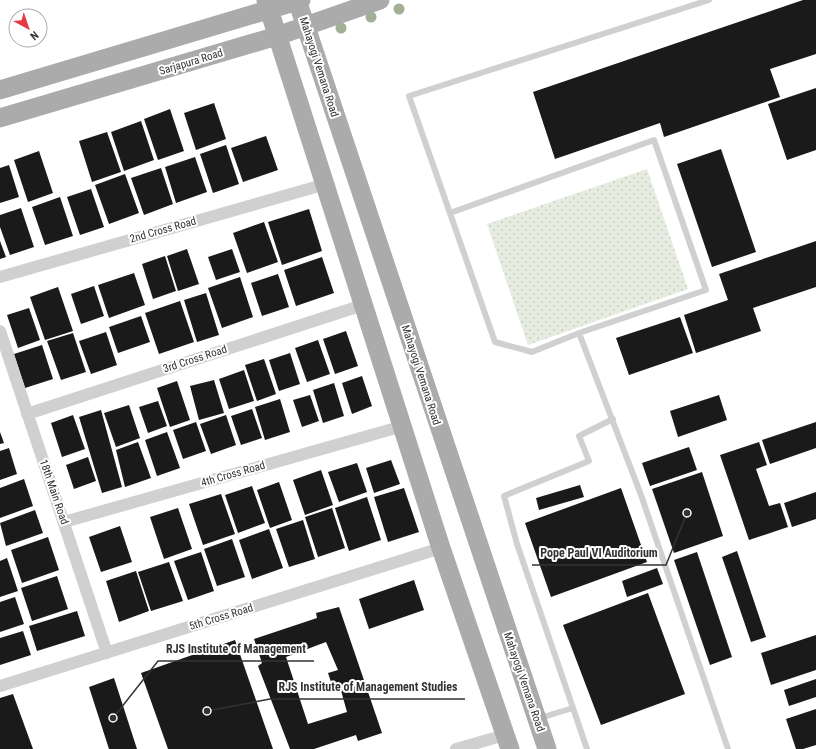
<svg xmlns="http://www.w3.org/2000/svg" width="816" height="749" font-family="'Roboto Condensed',sans-serif">
  <defs>
    <pattern id="grass-dots" width="8" height="8" patternUnits="userSpaceOnUse"><rect width="8" height="8" fill="#e6ecdf"/><path d="M2 2h.1M6 6h.1" fill="none" stroke="#c6cbc0" stroke-width="1.8" stroke-linecap="round"/></pattern>
  </defs>
  <rect width="100%" height="100%" fill="#fff"/>
  <path fill="url(#grass-dots)" d="M647,169l41,120 -160,56 -41,-121z"/>
  <path fill="#1a1a1a" fill-rule="evenodd" d="M803,0h13v54l-46,15 10,28 -116,40 -4,-14 -105,36 -22,-67z
    M816,88v62l-29,10 -19,-56z
    M214,103l12,36 -30,11 -12,-37z
    M170,109l14,42 -26,9 -14,-41z
    M141,121l13,39 -30,11 -13,-39z
    M107,132l14,40 -29,10 -13,-41z
    M266,136l12,34 -35,12 -12,-34z
    M226,145l13,39 -26,9 -13,-39z
    M721,149l35,103 -44,15 -35,-103z
    M39,151l14,42 -25,9 -14,-42z
    M195,157l12,35 -31,11 -11,-36z
    M9,165l10,32 -19,6v-35z
    M161,168l12,36 -29,11 -13,-37z
    M125,174l14,39 -30,11 -14,-39z
    M91,189l13,38 -24,8 -13,-38z
    M60,197l13,39 -28,9 -13,-38z
    M21,208l13,39 -24,8 -10,-28v-12z
    M309,209l13,42 -40,14 -14,-43z
    M264,222l14,40 -31,11 -14,-40z
    M0,241l6,16 -6,2z
    M816,241v46l-63,21 8,23 -65,22 -12,-38 44,-15 -9,-26z
    M187,249l12,35 -21,7 -11,-35z
    M232,249l8,23 -24,8 -8,-23z
    M165,256l11,35 -23,8 -11,-35z
    M322,257l12,36 -38,13 -12,-36z
    M134,273l11,32 -36,13 -11,-33z
    M278,274l11,33 -27,9 -11,-33z
    M240,277l13,40 -31,11 -14,-40z
    M94,286l10,30 -23,8 -10,-30z
    M58,287l15,44 -28,9 -15,-43z
    M206,293l13,42 -22,7 -13,-42z
    M180,301l14,41 -35,12 -14,-41z
    M29,308l11,32 -22,8 -11,-33z
    M141,316l9,26 -32,11 -9,-26z
    M680,317l13,36 -64,22 -13,-37z
    M346,331l12,35 -23,8 -12,-35z
    M106,332l11,33 -26,9 -12,-33z
    M73,333l13,39 -25,8 -14,-39z
    M318,340l12,34 -23,8 -12,-34z
    M42,345l11,34 -28,9 -11,-34z
    M290,353l10,31 -21,7 -10,-31z
    M264,359l12,35 -19,7 -12,-36z
    M244,370l10,31 -25,8 -10,-30z
    M362,376l10,30 -20,8 -10,-31z
    M214,380l10,33 -25,7 -9,-34z
    M177,381l13,39 -20,7 -13,-39z
    M334,383l10,33 -21,7 -10,-33z
    M310,395l9,26 -17,6 -9,-27z
    M719,395l8,25 -49,17 -8,-26z
    M280,399l10,33 -25,8 -10,-33z
    M158,401l9,25 -19,7 -9,-26z
    M129,405l11,33 -24,9 -12,-34z
    M252,409l10,29 -21,7 -10,-29z
    M101,410l21,77 -20,6 -23,-76z
    M73,415l12,34 -23,8 -11,-34z
    M226,415l10,30 -25,9 -11,-30z
    M196,422l10,29 -23,8 -10,-29z
    M816,422v26l-46,16 -8,-24z
    M0,432l4,11 -4,1z
    M167,432l13,36 -23,8 -12,-36z
    M138,442l13,36 -26,9 -9,-37z
    M759,442l8,23 -11,4 13,37 11,-3 8,24 -39,13 -29,-85z
    M689,447l8,23 -47,16 -8,-23z
    M9,448l8,26 -17,6v-29z
    M88,457l8,24 -22,8 -8,-24z
    M391,460l9,24 -26,9 -8,-25z
    M357,463l10,29 -28,10 -11,-30z
    M321,470l12,35 -28,10 -12,-35z
    M702,472l21,64 -49,17 -22,-64z
    M24,479l9,27 -33,12v-30z
    M279,482l13,38 -22,8 -13,-38z
    M580,485l4,12 -45,13 -3,-12z
    M252,486l13,37 -27,10 -13,-38z
    M404,488l15,44 -31,10 -14,-45z
    M621,488l26,74 -96,35 -26,-74z
    M816,492v27l-24,8 -8,-24z
    M221,494l14,40 -32,11 -14,-41z
    M367,497l14,43 -32,11 -14,-43z
    M178,508l14,41 -28,10 -14,-42z
    M332,508l13,40 -27,9 -13,-40z
    M35,510l8,23 -37,13 -6,-23z
    M303,520l12,39 -26,8 -13,-38z
    M120,526l12,36 -31,10 -12,-35z
    M269,529l14,39 -31,11 -13,-39z
    M48,537l11,33 -37,13 -11,-33z
    M232,539l13,38 -28,9 -13,-37z
    M737,551l29,86 -15,5 -29,-85z
    M201,552l13,39 -26,9 -14,-39z
    M697,552l35,105 -22,8 -36,-105z
    M7,558l11,33 -18,6v-36z
    M169,562l14,39 -32,10 -13,-39z
    M657,568l6,16 -36,13 -5,-16z
    M136,571l13,40 -30,11 -13,-41z
    M57,576l11,33 -36,12 -11,-33z
    M414,580l10,30 -55,19 -10,-30z
    M648,593l37,101 -84,31 -38,-100z
    M15,597l9,27 -24,8v-30z
    M339,607l43,126 -24,8 -2,-6 -42,14h-24l-32,-83 4,-3 -8,-24 63,-21 -1,-5zM326,642l12,28 -10,3 5,15 7,-1 7,25 -39,12 -22,-67z
    M77,611l8,25 -48,15 -8,-25z
    M23,631l8,24 -31,10v-27z
    M816,635v35l-45,15 -10,-32z
    M235,640l38,109h-105l-27,-76z
    M114,678l23,71h-28l-20,-62z
    M816,679v18l-27,9 -5,-16z
    M13,694l20,55h-33v-51z
    M816,709v36l-13,4h-7l-10,-30z"/>
  <g fill="none" stroke-linecap="round" stroke-linejoin="round">
    <path stroke="#d0d0d0" stroke-width="6" d="M450,213l204,-73 52,150 -127,43 -47,19 -37,-10c-29,-82 -57,-164 -86,-246l300,-96
      M579,333l62,162 87,254
      M540,718l33,-10
      M587,749l-70,-205 -13,-48 85,-35 -10,-25 34,-17"/>
    <path stroke="#d0d0d0" stroke-width="12" d="M0,277l326,-93
      M0,331l107,322
      M27,414l336,-109
      M64,522l339,-96
      M0,686l441,-138
      M456,749l49,-14"/>
    <path stroke="#ababab" stroke-width="19" d="M266,0l175,548 69,201
      M297,0l250,749
      M0,90l301,-90
      M0,118l277,-82 103,-36"/>
  </g>
  <g fill="#a2b095">
    <circle cx="399" cy="9" r="5.5"/>
    <circle cx="371" cy="17" r="5.5"/>
    <circle cx="341" cy="28" r="5.5"/>
  </g>
  <g text-anchor="middle" dominant-baseline="central" stroke-width="4" stroke-linejoin="round" paint-order="stroke">
    <g font-size="11" fill="#333" stroke="#fff">
      <text transform="translate(191 62) rotate(-17)">Sarjapura Road</text>
      <text transform="translate(319 67) rotate(72)">Mahayogi Vemana Road</text>
      <text transform="translate(163 230) rotate(-16)">2nd Cross Road</text>
      <text transform="translate(195 359) rotate(-18)">3rd Cross Road</text>
      <text transform="translate(421 375) rotate(72)">Mahayogi Vemana Road</text>
      <text transform="translate(233 474) rotate(-16)">4th Cross Road</text>
      <text transform="translate(54 492) rotate(71)">18th Main Road</text>
      <text transform="translate(221 617) rotate(-17)">5th Cross Road</text>
      <text transform="translate(524 682) rotate(71)">Mahayogi Vemana Road</text>
    </g>
  </g>
  <path fill="none" stroke="#333" stroke-width="1.5" d="M687 513L666 565H532M113 718L158 661H314M207 711L270 699H465"/>
  <g fill="#333" stroke="#fff" stroke-width="1.5">
    <circle cx="687" cy="513" r="4"/>
    <circle cx="113" cy="718" r="4"/>
    <circle cx="207" cy="711" r="4"/>
  </g>
  <g font-size="12" text-anchor="middle" font-weight="bold" fill="#333" stroke="#fff" stroke-width="4" stroke-linejoin="round" paint-order="stroke">
    <text x="599" y="557">Pope Paul VI Auditorium</text>
    <text x="236" y="653">RJS Institute of Management</text>
    <text x="368" y="691">RJS Institute of Management Studies</text>
  </g>
  <g transform="translate(28 28) rotate(140)"><circle r="19" fill="#ffffff" stroke="#adadad"/>
  <path d="M0-3L7 15L0 10L-7 15Z" fill="#e63946"/>
  <text y="-6" font-size="11" font-weight="bold" text-anchor="middle" fill="#333333">N</text>
  </g>
</svg>
